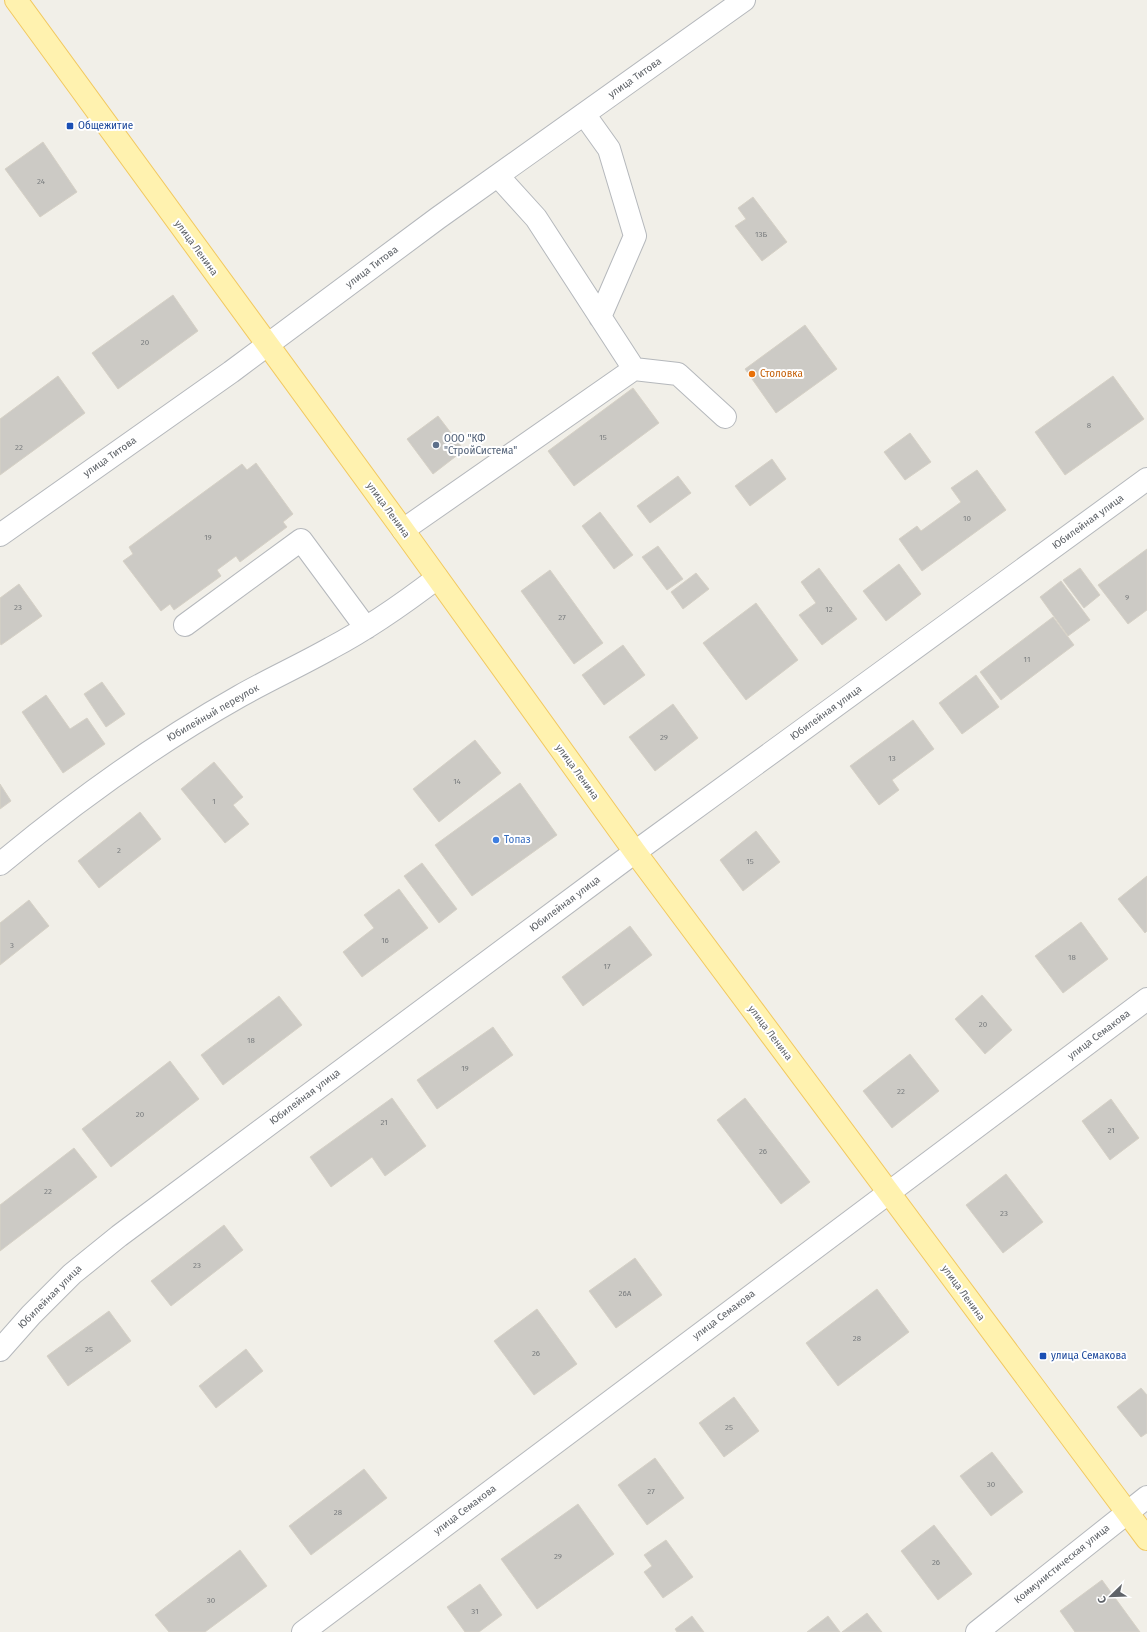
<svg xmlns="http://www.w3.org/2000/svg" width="1147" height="1632" font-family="'Fira Sans',sans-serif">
  <rect width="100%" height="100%" fill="#f1efe8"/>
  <path fill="#cccac5" stroke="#d6d1c6" d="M43,142l34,50 -37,25 -35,-48z
    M753,197l34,45 -25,19 -27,-35 11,-7 -8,-11z
    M173,295l25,36 -80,58 -26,-36z
    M805,325l32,44 -61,44 -31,-44z
    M58,376l27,37 -85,62v-56z
    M1113,376l31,43 -79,56 -30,-43z
    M633,388l26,35 -85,63 -26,-35z
    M438,416l26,34 -31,24 -26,-35z
    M910,433l21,29 -26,18 -21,-28z
    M772,459l14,20 -36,27 -15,-20z
    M256,463l37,51 -10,8 4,5 -47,35 -4,-6 -19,14 4,6 -47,34 -4,-6 -9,7 -38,-50 10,-7 -4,-7 113,-83 5,6z
    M977,470l29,40 -84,61 -23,-32 18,-13 4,5 40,-29 -10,-14z
    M678,476l13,17 -41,30 -13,-17z
    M600,512l33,43 -19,14 -32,-43z
    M658,546l25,33 -16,11 -25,-33z
    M1147,549v61l-19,14 -30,-39z
    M899,564l22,30 -35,27 -23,-30z
    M819,568l38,51 -35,26 -23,-30 17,-12 -15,-21z
    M1080,568l20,27 -16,13 -21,-28z
    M550,570l53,73 -29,21 -53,-73z
    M696,573l13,16 -26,20 -12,-17z
    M1061,581l29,39 -22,16 -28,-39z
    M19,584l23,32 -41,29 -1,-2v-45z
    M756,603l42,57 -52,40 -43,-57z
    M1053,617l21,28 -73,55 -21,-28z
    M623,645l22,30 -41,30 -22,-30z
    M976,675l23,32 -37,27 -23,-31z
    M102,682l23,32 -19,13 -22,-33z
    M46,695l24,34 17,-11 18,26 -42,29 -41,-61z
    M673,704l25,34 -43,33 -26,-34z
    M913,720l21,29 -42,31 7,10 -20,15 -29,-39z
    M475,740l26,33 -62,49 -26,-33z
    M214,762l29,35 -10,8 16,19 -24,19 -44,-54z
    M520,783l37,52 -85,61 -37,-51z
    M0,784l11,17 -11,8z
    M140,812l21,27 -62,49 -21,-27z
    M756,831l24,31 -37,29 -23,-31z
    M422,863l35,46 -18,14 -35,-47z
    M1147,876v55l-2,2 -27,-34z
    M399,889l29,39 -66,49 -19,-25 31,-24 -10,-13z
    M29,900l20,26 -49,39v-42z
    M1081,922l27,37 -45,34 -28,-37z
    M630,926l22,29 -69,51 -21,-29z
    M982,995l30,35 -27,24 -30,-35z
    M279,996l23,29 -79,60 -22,-30z
    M493,1027l20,28 -76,54 -20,-29z
    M910,1054l29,37 -47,37 -29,-37z
    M170,1061l29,38 -88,68 -29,-38z
    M392,1098l34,48 -41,30 -13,-19 -41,30 -21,-30z
    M745,1098l65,84 -29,22 -64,-84z
    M1111,1099l28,39 -29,22 -28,-39z
    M74,1148l23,29 -97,74v-46z
    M1006,1174l37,48 -40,31 -37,-48z
    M224,1225l19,25 -72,56 -20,-25z
    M635,1258l27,37 -46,33 -27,-37z
    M877,1289l32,43 -71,54 -32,-43z
    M537,1309l40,55 -43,31 -40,-54z
    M109,1311l22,30 -63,45 -21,-30z
    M246,1349l17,22 -47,37 -17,-22z
    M1141,1388l6,7v38l-6,4 -24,-30z
    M734,1397l25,34 -35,26 -25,-34z
    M992,1452l31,40 -32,24 -31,-40z
    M655,1458l29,40 -37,27 -29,-40z
    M364,1469l23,29 -76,57 -22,-29z
    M578,1504l36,50 -77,55 -36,-50z
    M934,1525l38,49 -34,26 -37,-49z
    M666,1540l27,37 -30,21 -19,-26 8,-6 -8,-11z
    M240,1550l27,36 -62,46h-36l-14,-17z
    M1102,1580l38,52h-65l-15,-21z
    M480,1584l22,31 -23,17h-14l-18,-25z
    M867,1613l15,19h-40z
    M692,1616l12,16h-27l-2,-3z
    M828,1616l12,16h-33z"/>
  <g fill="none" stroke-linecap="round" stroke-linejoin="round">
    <g stroke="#b5b8bc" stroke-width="24">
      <path id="minor" d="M584,114l25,35 26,87 -35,81
        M498,176l38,42 98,151
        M403,530l231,-161 44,5 47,43
        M0,535l231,-163 207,-154 306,-218
        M185,625l116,-85 65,88
        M0,864c77,-64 153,-119 240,-168 30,-17 61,-31 91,-48 38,-20 72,-44 106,-70
        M0,1350l31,-35 41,-41 47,-38 516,-384 512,-373
        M303,1632l844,-633
        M977,1632l170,-135"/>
    </g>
    <g stroke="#f2c960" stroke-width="24">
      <path id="major" d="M16,0l387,530 232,322 512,687"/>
    </g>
    <use href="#minor" stroke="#fff" stroke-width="22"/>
    <use href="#major" stroke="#fff2af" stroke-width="22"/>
  </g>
  <g fill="#1a4fb4" stroke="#fff" stroke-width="1.5">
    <rect x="66" y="122" width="8" height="8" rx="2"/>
    <rect x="1039" y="1352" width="8" height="8" rx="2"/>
  </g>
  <circle fill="#e8710a" stroke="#fff" stroke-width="1.5" cx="752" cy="374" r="4"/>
  <circle fill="#5c6f8a" stroke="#fff" stroke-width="1.5" cx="436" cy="445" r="4"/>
  <circle fill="#3f7fe0" stroke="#fff" stroke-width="1.5" cx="496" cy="840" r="4"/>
  <g text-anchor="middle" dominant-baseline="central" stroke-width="4" stroke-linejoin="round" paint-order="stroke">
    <g font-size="8" fill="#7a7d7f">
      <text x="41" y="181">24</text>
      <text x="761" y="234">13Б</text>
      <text x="145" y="342">20</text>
      <text x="1089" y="425">8</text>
      <text x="603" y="437">15</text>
      <text x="19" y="447">22</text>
      <text x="967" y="518">10</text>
      <text x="208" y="537">19</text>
      <text x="1127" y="597">9</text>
      <text x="18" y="607">23</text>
      <text x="829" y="609">12</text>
      <text x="562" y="617">27</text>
      <text x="1027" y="659">11</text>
      <text x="664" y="737">29</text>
      <text x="892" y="758">13</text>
      <text x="457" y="781">14</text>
      <text x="214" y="801">1</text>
      <text x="119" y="850">2</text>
      <text x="750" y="861">15</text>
      <text x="385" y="940">16</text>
      <text x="12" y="945">3</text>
      <text x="1072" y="957">18</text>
      <text x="607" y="966">17</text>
      <text x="983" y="1024">20</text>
      <text x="251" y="1040">18</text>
      <text x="465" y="1068">19</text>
      <text x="901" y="1091">22</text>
      <text x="140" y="1114">20</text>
      <text x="384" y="1122">21</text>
      <text x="1111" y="1130">21</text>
      <text x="763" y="1151">26</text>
      <text x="48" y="1191">22</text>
      <text x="1004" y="1213">23</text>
      <text x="197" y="1265">23</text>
      <text x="625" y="1293">26А</text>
      <text x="857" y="1338">28</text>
      <text x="89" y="1349">25</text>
      <text x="536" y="1353">26</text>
      <text x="729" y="1427">25</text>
      <text x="991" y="1484">30</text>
      <text x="651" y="1491">27</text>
      <text x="338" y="1512">28</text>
      <text x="558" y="1556">29</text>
      <text x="936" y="1562">26</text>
      <text x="211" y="1600">30</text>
      <text x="475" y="1611">31</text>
    </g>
    <g font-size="10" fill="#5f6368" stroke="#fff">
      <text transform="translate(635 78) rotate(-35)">улица Титова</text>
      <text transform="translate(196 248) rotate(54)">улица Ленина</text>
      <text transform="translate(372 267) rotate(-37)">улица Титова</text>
      <text transform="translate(110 457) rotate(-35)">улица Титова</text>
      <text transform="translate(388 510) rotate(54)">улица Ленина</text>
      <text transform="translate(1088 522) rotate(-36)">Юбилейная улица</text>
      <text transform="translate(213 713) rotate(-30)">Юбилейный переулок</text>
      <text transform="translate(826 713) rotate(-36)">Юбилейная улица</text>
      <text transform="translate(577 772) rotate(54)">улица Ленина</text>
      <text transform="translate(565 904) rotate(-37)">Юбилейная улица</text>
      <text transform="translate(770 1033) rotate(53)">улица Ленина</text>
      <text transform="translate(1099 1035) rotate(-37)">улица Семакова</text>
      <text transform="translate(305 1097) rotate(-37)">Юбилейная улица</text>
      <text transform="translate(963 1293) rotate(54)">улица Ленина</text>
      <text transform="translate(50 1297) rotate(-45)">Юбилейная улица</text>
      <text transform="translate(724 1315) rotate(-37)">улица Семакова</text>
      <text transform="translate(465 1510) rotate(-37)">улица Семакова</text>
      <text transform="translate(1062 1564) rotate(-39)">Коммунистическая улица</text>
    </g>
    <g font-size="10" fill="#164399" stroke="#fff" text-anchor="start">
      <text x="78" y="126">Общежитие</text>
      <text x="1051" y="1356">улица Семакова</text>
    </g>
    <g font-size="10" fill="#c56008" stroke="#fff" text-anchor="start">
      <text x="760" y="374">Столовка</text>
    </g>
    <g font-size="10" fill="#4e5e75" stroke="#fff" text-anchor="start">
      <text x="444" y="439">ООО "КФ<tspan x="444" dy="12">"СтройСистема"</tspan></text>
    </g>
    <g font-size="10" fill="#366cbe" stroke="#fff" text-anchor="start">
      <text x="504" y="840">Топаз</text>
    </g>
  </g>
  <g transform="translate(1111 1596) rotate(247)" stroke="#ffffff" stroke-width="3" paint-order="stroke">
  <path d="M0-3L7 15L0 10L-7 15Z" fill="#5f6368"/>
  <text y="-6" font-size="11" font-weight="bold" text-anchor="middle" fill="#5f6368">С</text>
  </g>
</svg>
